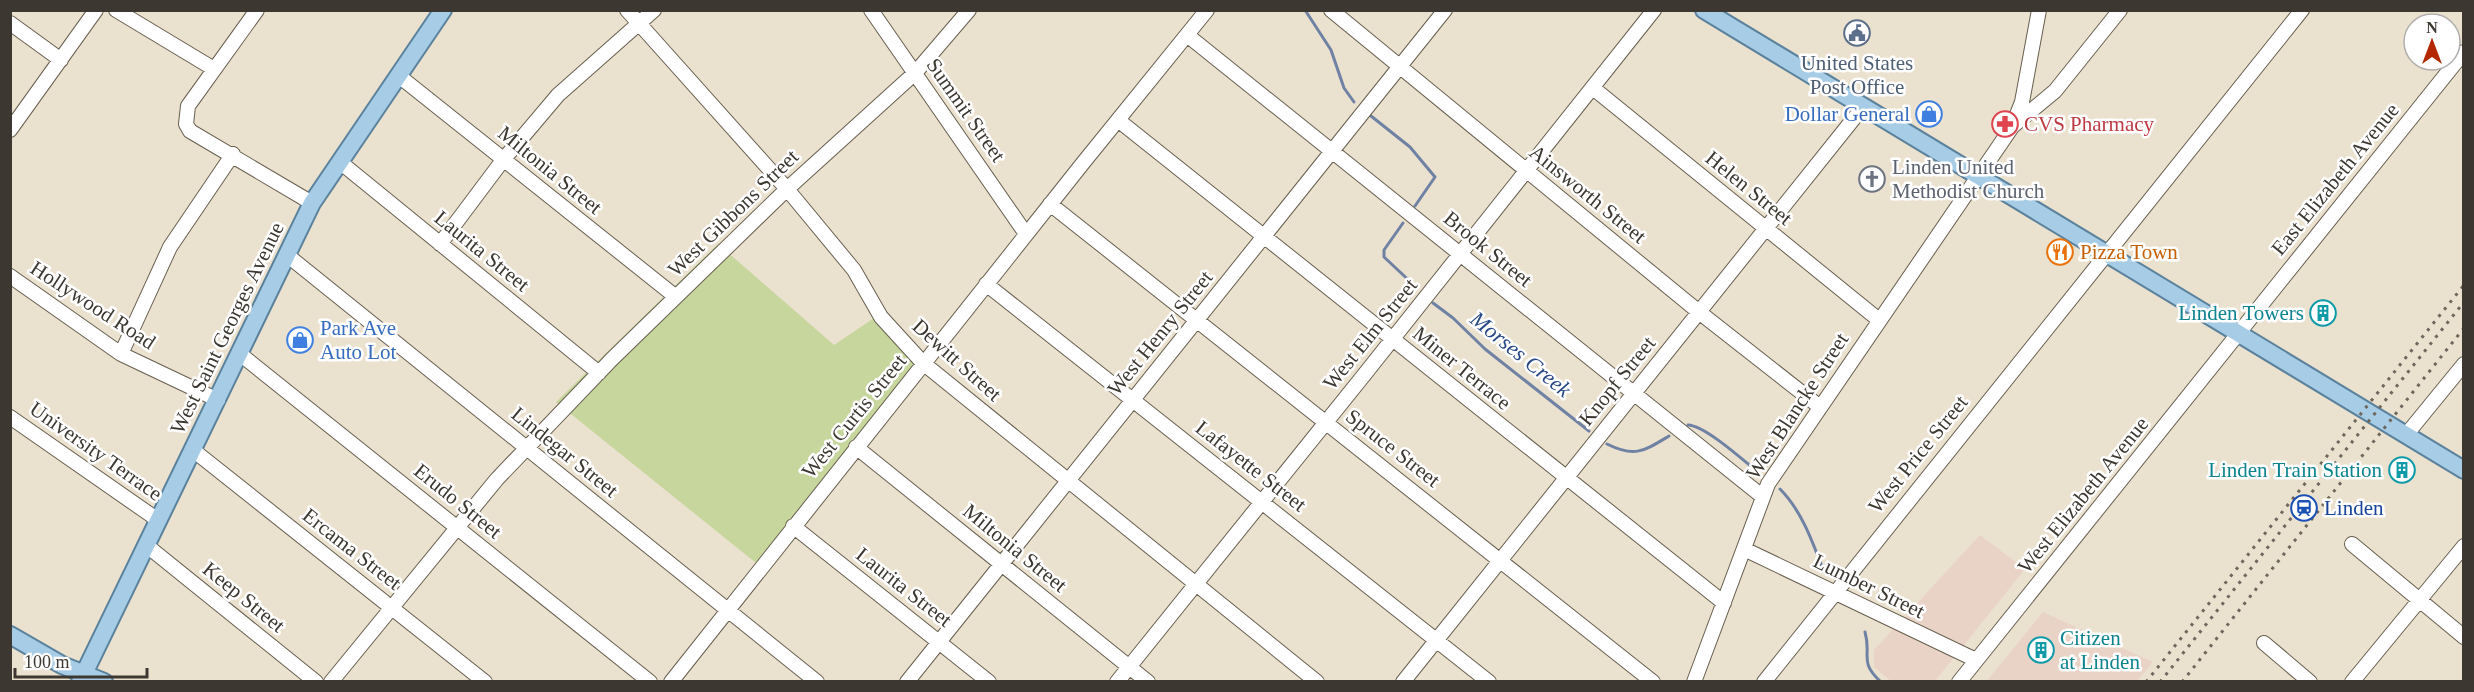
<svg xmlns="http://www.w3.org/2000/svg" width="2474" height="692" font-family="Georgia,serif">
  <rect width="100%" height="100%" fill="#ebe1cf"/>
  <path fill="#e9d3c7" d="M1980,535l45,34 -90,112h-44l-17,-14v-17z
    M2043,612l110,50 -16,19h-150z"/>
  <path fill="#c7d69d" d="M718,244l116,101 49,-33 43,54 -165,201 -205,-165z"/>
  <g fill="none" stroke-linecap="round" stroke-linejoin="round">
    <path stroke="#6f82a4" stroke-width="3" d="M1305,10l26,40 13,38 10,14
      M1371,116l39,31 25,30 -20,29
      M1403,223l-19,27v7l32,30
      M1433,303l20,15 32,31 104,82
      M1688,425c18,1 56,36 71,48
      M1607,444c28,14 37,7 62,-8
      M1780,489c22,22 33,54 44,83
      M1865,632c7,24 -7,29 16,50"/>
    <g stroke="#675f4f" stroke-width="16">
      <path id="minor" d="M116,10l98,59
        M257,10l-69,96 -2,18 4,7 122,72
        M627,10l160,179 67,81 27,47 42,46 394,319
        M871,10l155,224
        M1331,10l368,302 121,95
        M10,23l51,37
        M1187,35l576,462
        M399,76l277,221
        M1593,88l286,232
        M1118,120l606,483
        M2014,125l41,-34 65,-81
        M10,130l86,-120
        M340,162l259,211
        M1050,204l603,478
        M440,244l63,-84 55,-65 96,-85
        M287,255l530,427
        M10,276l111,78 97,46
        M986,284l503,398
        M121,354l49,-107 63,-93
        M240,354l410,328
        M10,417l148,103
        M2406,435l58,-71
        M856,447l292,235
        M193,450l292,232
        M793,526l196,156
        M2352,544l112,93
        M146,545l170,137
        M1744,549l232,111
        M2264,643l46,39
        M331,682l166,-203 115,-120 175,-170 128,-116 54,-63
        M671,682l412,-519 124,-153
        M907,682l538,-672
        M1117,682l247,-307 290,-365
        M1403,682l460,-575
        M1694,682l74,-198 244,-357 10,-25 17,-92
        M1764,682l538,-672
        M1959,682l505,-630
        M2352,682l112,-136"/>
    </g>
    <g stroke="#5b829c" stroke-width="20">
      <path id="major" d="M1704,10l760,460
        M10,635l52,30 42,17
        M80,682l232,-479 131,-193"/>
    </g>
    <use href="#minor" stroke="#fff" stroke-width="14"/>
    <use href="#major" stroke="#a6cce6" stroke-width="16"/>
    <path stroke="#6d675d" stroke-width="3" stroke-dasharray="3 6" stroke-linecap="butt" d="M2146,682l318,-397
      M2160,682l304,-380
      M2182,682l282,-354"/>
  </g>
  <defs>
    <g id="civic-ring" transform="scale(1.35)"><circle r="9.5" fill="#fff" stroke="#5c6f8a" stroke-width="1.5"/><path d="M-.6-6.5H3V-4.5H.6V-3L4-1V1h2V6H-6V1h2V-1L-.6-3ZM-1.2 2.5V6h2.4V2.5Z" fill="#5c6f8a"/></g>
    <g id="shop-ring" transform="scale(1.35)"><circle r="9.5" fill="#fff" stroke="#3f7fe0" stroke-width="1.5"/><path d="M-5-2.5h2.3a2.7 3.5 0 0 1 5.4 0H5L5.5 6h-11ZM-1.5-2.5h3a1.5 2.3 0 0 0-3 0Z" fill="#3f7fe0"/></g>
    <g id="pharmacy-ring" transform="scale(1.35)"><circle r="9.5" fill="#fff" stroke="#e0444e" stroke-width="1.5"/><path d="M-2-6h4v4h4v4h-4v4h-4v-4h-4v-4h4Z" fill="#e0444e"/></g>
    <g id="church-ring" transform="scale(1.35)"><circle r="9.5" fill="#fff" stroke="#6b7280" stroke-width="1.5"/><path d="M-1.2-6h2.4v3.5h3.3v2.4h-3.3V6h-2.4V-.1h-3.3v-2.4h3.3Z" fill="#6b7280"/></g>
    <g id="restaurant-ring" transform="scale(1.35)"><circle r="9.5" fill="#fff" stroke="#e8710a" stroke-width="1.5"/><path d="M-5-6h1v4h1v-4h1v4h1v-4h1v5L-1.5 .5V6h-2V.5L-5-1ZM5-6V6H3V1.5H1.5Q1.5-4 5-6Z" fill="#e8710a"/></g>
    <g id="building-ring" transform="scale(1.35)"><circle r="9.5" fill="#fff" stroke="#0f9aa8" stroke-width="1.5"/><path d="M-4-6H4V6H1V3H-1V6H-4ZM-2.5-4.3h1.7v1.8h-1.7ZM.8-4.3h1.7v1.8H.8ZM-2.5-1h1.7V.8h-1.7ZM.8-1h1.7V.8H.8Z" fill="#0f9aa8"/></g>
    <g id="station-ring" transform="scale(1.35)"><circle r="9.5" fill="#fff" stroke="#1a4fb4" stroke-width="1.5"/><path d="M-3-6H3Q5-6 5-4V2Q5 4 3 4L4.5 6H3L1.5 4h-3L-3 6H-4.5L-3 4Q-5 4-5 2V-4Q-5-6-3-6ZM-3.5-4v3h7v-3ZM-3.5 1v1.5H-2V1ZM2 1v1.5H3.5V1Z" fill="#1a4fb4"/></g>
  </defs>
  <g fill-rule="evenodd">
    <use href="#civic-ring" x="1857" y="33"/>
    <use href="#shop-ring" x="1929" y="114"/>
    <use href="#pharmacy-ring" x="2005" y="124"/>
    <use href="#church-ring" x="1872" y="179"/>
    <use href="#restaurant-ring" x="2060" y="252"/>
    <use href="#building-ring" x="2323" y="313"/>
    <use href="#shop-ring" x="300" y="340"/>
    <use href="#building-ring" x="2402" y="470"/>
    <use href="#station-ring" x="2304" y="508"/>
    <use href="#building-ring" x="2041" y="650"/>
  </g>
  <g text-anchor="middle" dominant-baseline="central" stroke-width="5" stroke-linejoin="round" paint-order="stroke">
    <g font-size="21" fill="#4e5e75" stroke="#fff">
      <text x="1857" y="63">United States<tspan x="1857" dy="24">Post Office</tspan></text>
    </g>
    <g font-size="21" fill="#3c3831" stroke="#fff">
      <text transform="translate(966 110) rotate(55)">Summit Street</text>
      <text transform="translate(550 170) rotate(39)">Miltonia Street</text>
      <text transform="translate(2335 179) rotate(-51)">East Elizabeth Avenue</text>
      <text transform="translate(1749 188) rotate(39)">Helen Street</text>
      <text transform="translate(1588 194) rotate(39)">Ainsworth Street</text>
      <text transform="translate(733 213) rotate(-44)">West Gibbons Street</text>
      <text transform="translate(1488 249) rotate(39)">Brook Street</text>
      <text transform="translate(482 251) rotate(39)">Laurita Street</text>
      <text transform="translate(93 305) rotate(33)">Hollywood Road</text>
      <text transform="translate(227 328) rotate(-64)">West Saint Georges Avenue</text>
      <text transform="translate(1160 333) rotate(-51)">West Henry Street</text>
      <text transform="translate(1370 334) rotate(-51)">West Elm Street</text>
      <text transform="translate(957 360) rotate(42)">Dewitt Street</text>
      <text transform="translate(1462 368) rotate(39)">Miner Terrace</text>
      <text transform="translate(1617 381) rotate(-51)">Knopf Street</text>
      <text transform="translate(1797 406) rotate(-57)">West Blancke Street</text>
      <text transform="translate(854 416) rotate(-51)">West Curtis Street</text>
      <text transform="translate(1393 448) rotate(38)">Spruce Street</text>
      <text transform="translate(96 451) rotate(35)">University Terrace</text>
      <text transform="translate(565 452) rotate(39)">Lindegar Street</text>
      <text transform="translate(1918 454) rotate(-51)">West Price Street</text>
      <text transform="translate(1251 466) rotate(38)">Lafayette Street</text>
      <text transform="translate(2083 495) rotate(-51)">West Elizabeth Avenue</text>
      <text transform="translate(458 501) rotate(39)">Erudo Street</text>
      <text transform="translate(1015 548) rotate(39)">Miltonia Street</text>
      <text transform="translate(352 549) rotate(38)">Ercama Street</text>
      <text transform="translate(1869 586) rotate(26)">Lumber Street</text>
      <text transform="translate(904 587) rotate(38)">Laurita Street</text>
      <text transform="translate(244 597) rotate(39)">Keep Street</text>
    </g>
    <g font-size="21" fill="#366cbe" stroke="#fff" text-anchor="end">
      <text x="1910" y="114">Dollar General</text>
      <text x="320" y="328" text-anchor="start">Park Ave<tspan x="320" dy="24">Auto Lot</tspan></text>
    </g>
    <g font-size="21" fill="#be3a42" stroke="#fff" text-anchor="start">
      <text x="2024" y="124">CVS Pharmacy</text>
    </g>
    <g font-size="21" fill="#5b616d" stroke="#fff" text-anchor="start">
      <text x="1892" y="167">Linden United<tspan x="1892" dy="24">Methodist Church</tspan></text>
    </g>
    <g font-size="21" fill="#c56008" stroke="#fff" text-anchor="start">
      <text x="2080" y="252">Pizza Town</text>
    </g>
    <g font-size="21" fill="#0d838f" stroke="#fff" text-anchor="end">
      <text x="2304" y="313">Linden Towers</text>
      <text x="2382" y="470">Linden Train Station</text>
      <text x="2060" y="638" text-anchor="start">Citizen<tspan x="2060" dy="24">at Linden</tspan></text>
    </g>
    <g font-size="21" fill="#164399" stroke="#fff" text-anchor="start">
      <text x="2324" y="508">Linden</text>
    </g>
    <g font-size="22" font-style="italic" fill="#274887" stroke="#fff">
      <text transform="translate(1521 354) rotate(39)">Morses Creek</text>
    </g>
  </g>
  <rect width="2474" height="692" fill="none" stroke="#3c3831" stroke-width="24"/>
  <g transform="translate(2432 42)"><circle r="28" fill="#ffffff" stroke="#b1afad" stroke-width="1.5"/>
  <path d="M0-4.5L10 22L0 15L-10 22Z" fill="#b32800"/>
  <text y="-9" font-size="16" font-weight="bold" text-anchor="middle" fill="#3c3831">N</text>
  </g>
  <path d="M15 668v9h132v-9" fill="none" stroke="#3c3831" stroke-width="3"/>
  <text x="24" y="668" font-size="18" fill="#3c3831" stroke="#ffffff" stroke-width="4.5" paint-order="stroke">100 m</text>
</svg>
